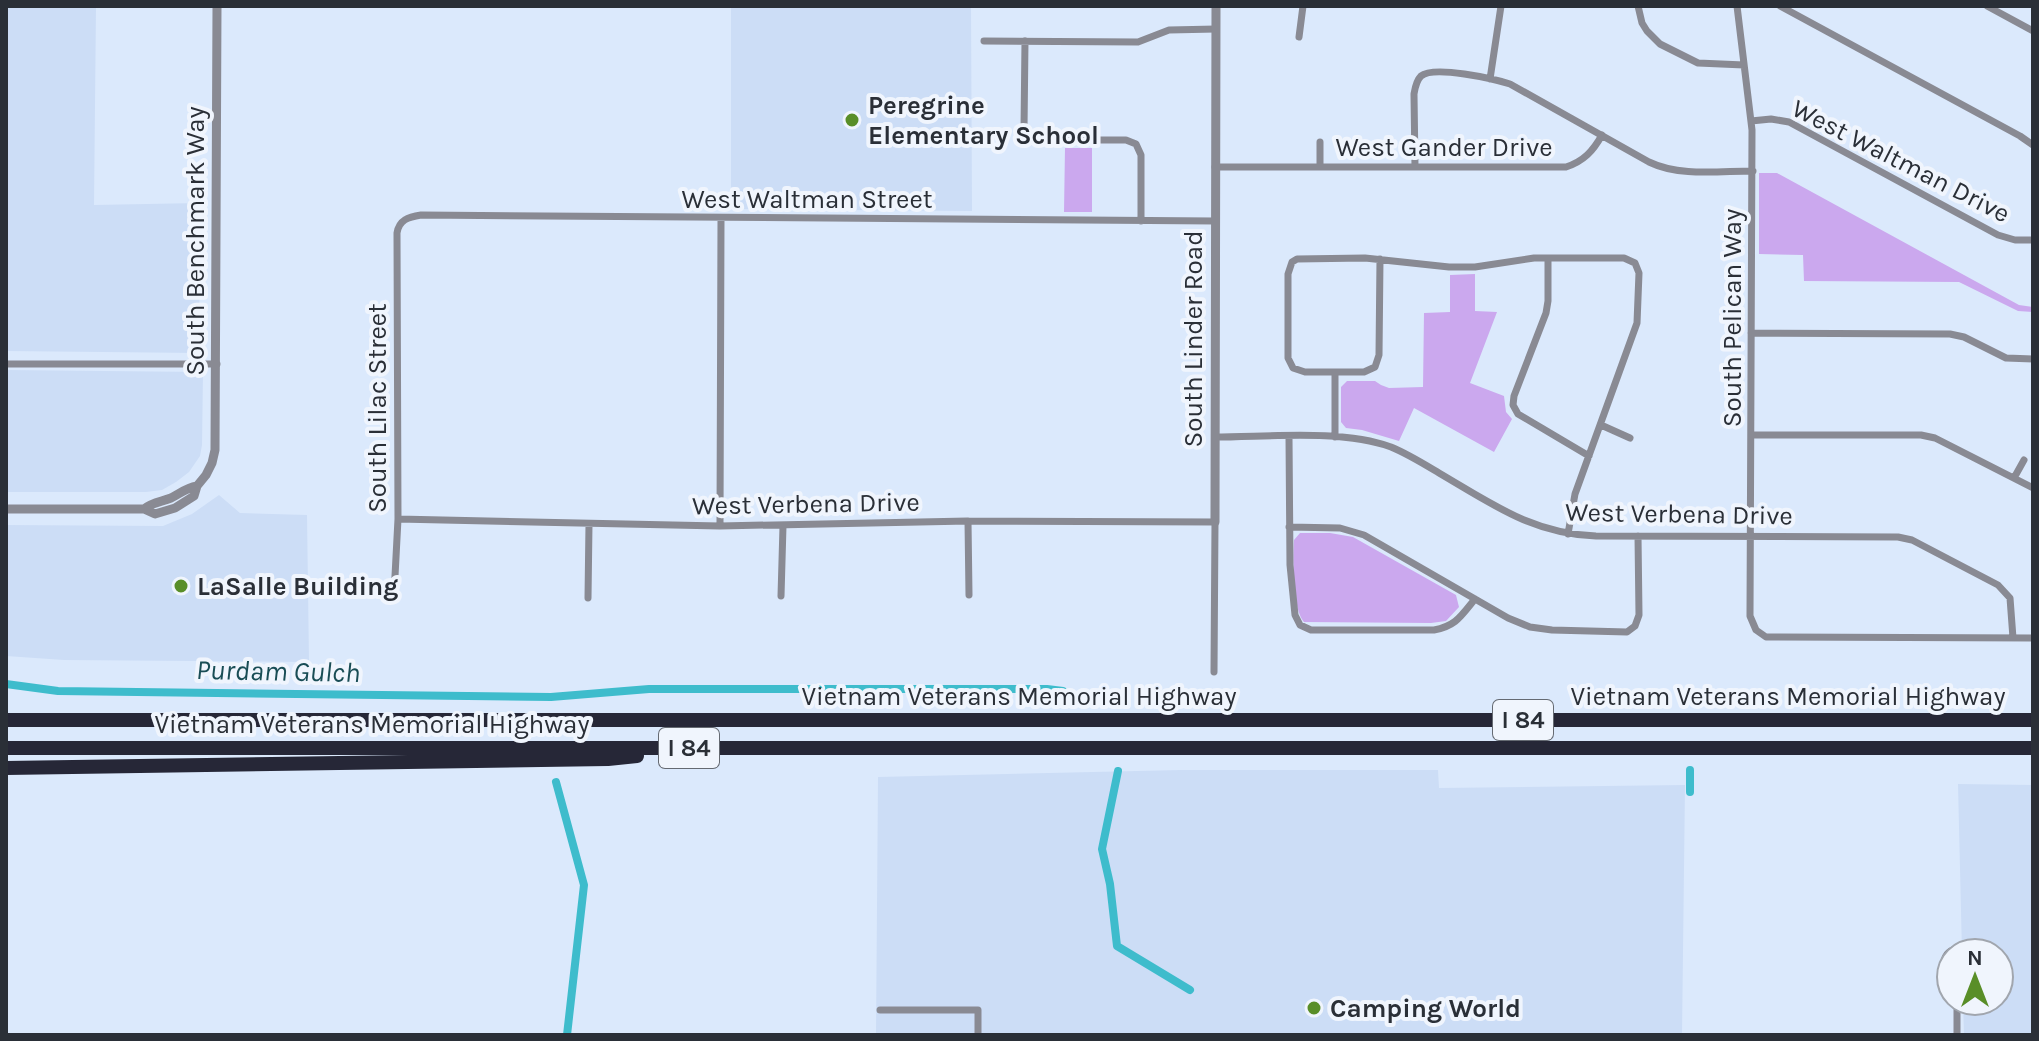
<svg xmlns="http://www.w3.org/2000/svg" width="2039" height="1041" font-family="Karla,sans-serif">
  <rect width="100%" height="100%" fill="#dbe9fc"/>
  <path fill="#ccddf6" d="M6,6h90l-2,199 106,-2 -1,150 -193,-2z
    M731,6h240l1,205 -241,-2z
    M6,370l197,2 -1,73 -2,11 -11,16 -13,10 -14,8 -16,2h-140z
    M219,495l21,18 67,2 2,147 -245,-2 -58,-4v-131l157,1 29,-12z
    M1181,770h257l1,18 246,-3 -3,250h-806l2,-258z
    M1958,784l75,1v250h-69l-1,-34h36v-48h-37z"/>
  <path fill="#cba8ee" d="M1065,148h27v64h-28z
    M1759,173h18l242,132 14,2v5l-15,-1 -59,-29 -155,-1 -1,-26 -44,-1z
    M1475,274v37l22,1 -27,71 34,13 2,16 6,7 -18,33 -80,-44 -15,33 -37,-11 -16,-2 -5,-6v-35l6,-6h28l6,4 8,3 34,-1 1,-74 26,-1v-37z
    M1300,533h30l23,4 103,58 3,12 -13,14 -15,2 -127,-1c-12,-14 -11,-62 -10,-82z"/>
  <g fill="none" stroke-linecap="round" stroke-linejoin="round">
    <path stroke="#3ebccc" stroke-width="8" d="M6,684l52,7 493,6 98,-8h398l16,2
      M1118,771l-16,78 8,35 7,62 73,44
      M556,782l28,103 -17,150
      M1690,792v-22"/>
    <path stroke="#898a93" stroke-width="7" d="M1638,6l4,17 5,8 13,13 38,19 46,2
      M1737,6l15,124 -2,486 6,14 10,7 267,1
      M1780,6l240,130 13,9
      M1987,6l46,25
      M1299,37l4,-31
      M984,41l154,1 31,-12 47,-1
      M1025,41l-1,88 4,8 10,3h88l10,4 5,11v66
      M1490,79l11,-73
      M1751,121l20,-2 18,3 209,113 17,5h18
      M1215,167h351c18,-6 27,-16 36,-32
      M1320,167v-25
      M1415,167l-1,-73c1,-6 2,-13 7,-18 13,-11 73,3 89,8l139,78c31,15 70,9 104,9
      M1548,258v43l-2,12 -32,83 -1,9 5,9 71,42
      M1380,259l-1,96 -4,12 -11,5h-59l-12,-4 -5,-10v-84l4,-12 5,-3 68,-1 84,9h26l59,-9h90l11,5 4,10 -2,50 -62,171 -7,40
      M1751,333l199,1 14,3 42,21 27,1
      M6,364h211
      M1335,372v65
      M1601,425l29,13
      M1751,435h170l14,3 98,50
      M1215,437c53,0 126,-8 176,10 17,7 33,17 48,26 53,31 94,61 157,63l302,1 14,3 86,45 12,13 3,40
      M1289,437l1,128 5,50 5,10 11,5h123c22,-4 27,-14 41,-31
      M2014,478l10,-18
      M398,519l322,7 248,-5 247,1 -1,150
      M968,521l1,74
      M720,526l1,-308
      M1289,527l51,1 24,7 144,83 22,9 22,3 75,2 8,-6 4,-11 -1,-79
      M394,595l4,-76 -1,-286c2,-13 11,-16 24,-18l794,6
      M781,596l2,-70
      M588,598l1,-74
      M1951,974l-7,-9c0,-9 4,-14 12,-16l11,4
      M880,1010h98v25
      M1957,1035v-34"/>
    <path stroke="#898a93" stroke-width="9" d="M197,486c-11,2 -16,7 -26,12 -10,4 -18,4 -27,11l11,5 20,-6 19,-12 3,-10 9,-11 6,-12 3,-13 2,-444
      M6,509h138
      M1215,522l1,-516"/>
    <path stroke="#262737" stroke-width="14" d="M6,720h2027
      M6,748h2027
      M6,768l602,-9 29,-3"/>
  </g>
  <g fill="#598e28" stroke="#f0f5fd" stroke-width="3">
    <circle cx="852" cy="120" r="8"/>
    <circle cx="181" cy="586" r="8"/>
    <circle cx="1314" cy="1008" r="8"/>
  </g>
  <g text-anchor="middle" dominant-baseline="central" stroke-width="8" stroke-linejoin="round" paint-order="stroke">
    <g fill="#f0f5fd" stroke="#656a72" stroke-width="2">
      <rect x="1493" y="700" width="60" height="40" rx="6"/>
      <rect x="659" y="728" width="60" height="40" rx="6"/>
    </g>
    <g font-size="24" font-weight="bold" fill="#2a2f37">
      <text x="1523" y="720">I 84</text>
      <text x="689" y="748">I 84</text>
    </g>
    <g font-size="26" font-weight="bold" fill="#2a2f37" stroke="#f0f5fd" text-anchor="start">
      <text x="868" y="105">Peregrine<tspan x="868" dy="30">Elementary School</tspan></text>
      <text x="197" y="586">LaSalle Building</text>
      <text x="1330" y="1008">Camping World</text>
    </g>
    <g font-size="26" fill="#2a2f37" stroke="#f0f5fd">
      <text x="1444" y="147">West Gander Drive</text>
      <text transform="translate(1901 161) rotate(27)">West Waltman Drive</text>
      <text x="807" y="199">West Waltman Street</text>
      <text transform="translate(195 241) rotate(-90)">South Benchmark Way</text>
      <text transform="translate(1732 318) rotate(-90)">South Pelican Way</text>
      <text transform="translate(1193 339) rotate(-90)">South Linder Road</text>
      <text transform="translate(377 408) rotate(-90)">South Lilac Street</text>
      <text transform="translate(806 504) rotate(-1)">West Verbena Drive</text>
      <text transform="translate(1679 514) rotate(1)">West Verbena Drive</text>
      <text x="1019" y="696">Vietnam Veterans Memorial Highway</text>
      <text x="1788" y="696">Vietnam Veterans Memorial Highway</text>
      <text x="372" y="724">Vietnam Veterans Memorial Highway</text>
    </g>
    <g font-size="28" font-style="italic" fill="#194d55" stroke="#f0f5fd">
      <text transform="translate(278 671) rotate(1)">Purdam Gulch</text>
    </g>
  </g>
  <rect width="2039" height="1041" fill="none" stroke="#2a2f37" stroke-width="16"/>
  <g transform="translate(1975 977)"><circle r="38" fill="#f0f5fd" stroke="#a1a6ae" stroke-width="2"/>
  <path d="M0-6L14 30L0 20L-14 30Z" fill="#598e28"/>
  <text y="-12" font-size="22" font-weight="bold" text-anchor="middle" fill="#2a2f37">N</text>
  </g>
</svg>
